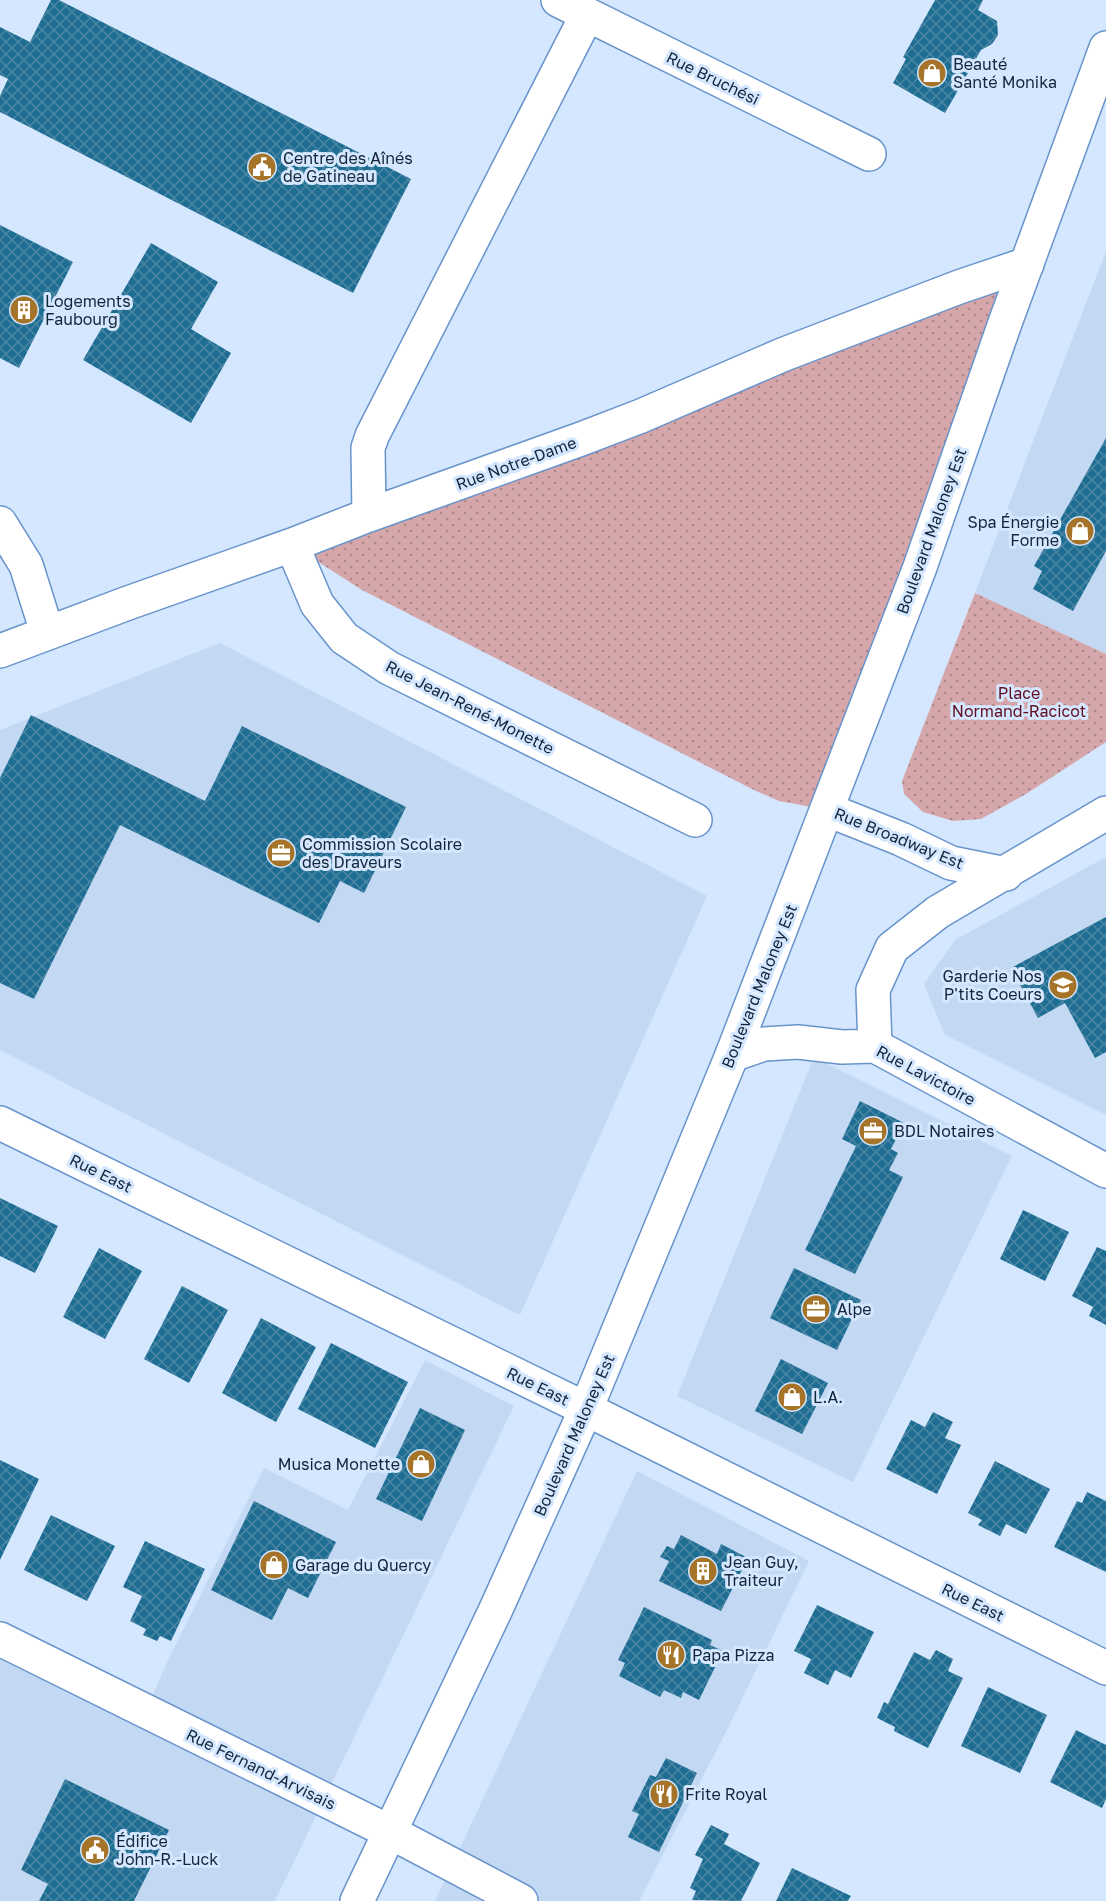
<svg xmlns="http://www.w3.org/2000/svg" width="1106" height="1901" font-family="'Golos Text',sans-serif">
  <defs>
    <pattern id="park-dots" width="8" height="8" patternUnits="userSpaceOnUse" patternTransform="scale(1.5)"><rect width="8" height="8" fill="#d6a7aa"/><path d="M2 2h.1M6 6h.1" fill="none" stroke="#ac888b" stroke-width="1.8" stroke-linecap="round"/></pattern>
    <pattern id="building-cross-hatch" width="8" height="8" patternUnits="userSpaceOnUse" patternTransform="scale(1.5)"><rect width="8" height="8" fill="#1e6e94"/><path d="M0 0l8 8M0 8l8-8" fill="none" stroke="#4c86a2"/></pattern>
  </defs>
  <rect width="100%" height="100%" fill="#d4e7ff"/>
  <path fill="#c3d8f2" d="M1106,251v403l-131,-61z
    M220,643l487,253 -187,419 -520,-265v-320z
    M1106,857v258l-161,-80 -21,-51 31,-44z
    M814,1057l198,99 -159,326 -176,-86z
    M425,1360l89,46 -239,495h-275v-264l149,67 18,-42 97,-194 84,42z
    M637,1471l172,90 -81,167 -89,173h-204z"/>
  <path fill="url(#park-dots)" d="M1027,264l-199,546 -49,-9 -23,-10 -394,-201 -70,-45z
    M975,593l131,61v88l-80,52 -45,25 -28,2 -30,-9 -19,-18 -2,-13z"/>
  <path fill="url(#building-cross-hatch)" d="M51,0h8l352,179 -58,114 -353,-181v-16l8,-17 -8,-4v-48l30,15z
    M935,0h48l-5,10 19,11 1,14 -6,9 -11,6 -36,63 -52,-30 13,-24 -3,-2z
    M0,225l73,37 -54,106 -19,-10z
    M151,243l67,39 -27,47 40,24 -40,70 -108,-63z
    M1106,438v113l-33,60 -40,-22 9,-18 -8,-5z
    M31,715l174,86 37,-75 164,81 -42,86 -24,-12 -21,42 -199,-98 -86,174 -34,-16v-205z
    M1106,917v135l-11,6 -30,-55 -27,15 -27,-50z
    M860,1101l44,22 -13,26 7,4 -9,17 14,7 -48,97 -50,-24 51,-104 -14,-7z
    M0,1198l58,28 -23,47 -35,-17z
    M1023,1210l46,22 -24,49 -45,-22z
    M1097,1247l9,4v74l-17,-9 4,-9 -21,-11z
    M99,1248l43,23 -37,68 -42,-22z
    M794,1268l67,32 -24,50 -67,-32z
    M182,1286l46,24 -39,73 -45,-24z
    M261,1318l55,29 -40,75 -54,-29z
    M331,1343l77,39 -33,66 -77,-39z
    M781,1359l47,24 -26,51 -47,-23z
    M420,1408l45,22 -43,91 -46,-22z
    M933,1412l20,10 -8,16 16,7 -24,49 -51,-25 25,-49 14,7z
    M0,1460l39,19 -39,81z
    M995,1461l55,28 -24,45 -20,-10 -6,12 -22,-11 4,-5 -14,-7z
    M1087,1492l19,9v71l-52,-25 23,-46 5,2z
    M254,1501l82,41 -28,56 -20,-10 -16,32 -61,-30z
    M51,1515l64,31 -28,55 -63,-31z
    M681,1535l36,19 4,-10 27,14 -27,53 -62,-30 10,-20 -9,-4 7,-11 7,3z
    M145,1541l60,28 -34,72 -11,-5 -3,5 -14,-6 3,-6 -16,-8 12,-25 -19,-9z
    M817,1605l57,27 -23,46 -16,-8 -7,15 -24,-12 7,-14 -17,-8z
    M644,1607l68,33 -2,5 13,6 -24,49 -16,-8 -2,6 -17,-8 -4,7 -41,-21 6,-13 -7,-3z
    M936,1650l17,9 -5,12 15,7 -35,70 -34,-17 1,-4 -18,-9 7,-16 4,2 26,-52 16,8z
    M988,1687l59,28 -27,58 -59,-27z
    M1076,1730l30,15v54l-4,9 -52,-26z
    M666,1758l31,15 -38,79 -31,-15 11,-23 -7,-3 18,-36 6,2z
    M65,1779l104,51 -35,71h-95l9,-17 -27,-14z
    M711,1825l18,9 -5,10 36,19 -19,38 -49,-1 4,-9 -6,-3 13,-29 -8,-4z
    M792,1868l59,28 -3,5h-72z"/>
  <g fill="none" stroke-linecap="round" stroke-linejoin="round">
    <g stroke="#6894cb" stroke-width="36">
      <path id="minor" d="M558,0l311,154
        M369,515l-1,-67 4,-12 215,-421
        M0,523l26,42 21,67
        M292,545l25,59 27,34 45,30 306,152
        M0,651l128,-48 164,-58 77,-30 212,-76 60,-23 141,-61 177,-68 68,-23
        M828,810l73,29 50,24 55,11
        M875,1046l-2,-56 19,-42 46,-36 168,-99
        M732,1055l32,-11 34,-2 44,5 33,-1 231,125
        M0,1123l586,286 520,259
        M0,1639l390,193 131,69"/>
    </g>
    <g stroke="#6894cb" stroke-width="36">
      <path id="major" d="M357,1901l139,-292 90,-200 146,-354 188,-488 85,-244 101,-275"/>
    </g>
    <use href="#minor" stroke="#fff" stroke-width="33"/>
    <use href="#major" stroke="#fff" stroke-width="33"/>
  </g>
  <defs>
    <g id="shop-disc" transform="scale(1.5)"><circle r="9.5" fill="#a57429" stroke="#d4e7ff"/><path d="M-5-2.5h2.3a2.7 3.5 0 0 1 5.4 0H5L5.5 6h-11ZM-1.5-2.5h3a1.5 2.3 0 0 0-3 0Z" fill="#fff"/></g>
    <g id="civic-disc" transform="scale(1.5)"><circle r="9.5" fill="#a57429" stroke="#d4e7ff"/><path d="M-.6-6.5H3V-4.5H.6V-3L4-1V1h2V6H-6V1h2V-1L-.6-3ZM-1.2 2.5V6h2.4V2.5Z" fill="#fff"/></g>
    <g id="building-disc" transform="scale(1.5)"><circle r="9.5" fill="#a57429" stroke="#d4e7ff"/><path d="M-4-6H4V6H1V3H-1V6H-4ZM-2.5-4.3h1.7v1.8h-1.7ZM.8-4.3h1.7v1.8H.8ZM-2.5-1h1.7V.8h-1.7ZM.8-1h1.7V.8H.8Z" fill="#fff"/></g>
    <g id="office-disc" transform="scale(1.5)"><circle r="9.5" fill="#a57429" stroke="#d4e7ff"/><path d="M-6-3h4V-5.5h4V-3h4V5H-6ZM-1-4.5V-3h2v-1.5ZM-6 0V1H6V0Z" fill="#fff"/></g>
    <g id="school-disc" transform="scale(1.5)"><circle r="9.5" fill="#a57429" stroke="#d4e7ff"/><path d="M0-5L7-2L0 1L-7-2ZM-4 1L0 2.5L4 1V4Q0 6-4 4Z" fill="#fff"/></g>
    <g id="restaurant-disc" transform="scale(1.5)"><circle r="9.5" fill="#a57429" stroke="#d4e7ff"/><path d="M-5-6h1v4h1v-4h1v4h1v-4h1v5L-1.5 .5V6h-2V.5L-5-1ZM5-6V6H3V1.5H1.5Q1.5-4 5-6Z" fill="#fff"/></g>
  </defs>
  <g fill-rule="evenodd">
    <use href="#shop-disc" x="932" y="73"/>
    <use href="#civic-disc" x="262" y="167"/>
    <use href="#building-disc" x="24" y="310"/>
    <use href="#shop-disc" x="1080" y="531"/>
    <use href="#office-disc" x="281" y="853"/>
    <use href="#school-disc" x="1063" y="985"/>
    <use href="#office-disc" x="873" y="1131"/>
    <use href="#office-disc" x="816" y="1309"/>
    <use href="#shop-disc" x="792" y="1397"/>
    <use href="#shop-disc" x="421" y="1464"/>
    <use href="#shop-disc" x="274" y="1565"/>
    <use href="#building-disc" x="703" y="1571"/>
    <use href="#restaurant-disc" x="671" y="1655"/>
    <use href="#restaurant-disc" x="664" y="1794"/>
    <use href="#civic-disc" x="95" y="1850"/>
  </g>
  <g text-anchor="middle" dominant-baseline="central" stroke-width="6" stroke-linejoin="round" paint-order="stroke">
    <g font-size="16" fill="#13253a" stroke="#d4e7ff" text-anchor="start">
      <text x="953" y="64">Beauté<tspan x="953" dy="18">Santé Monika</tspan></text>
      <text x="283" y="158">Centre des Aînés<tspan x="283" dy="18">de Gatineau</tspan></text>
      <text x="45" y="301">Logements<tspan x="45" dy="18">Faubourg</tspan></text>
      <text x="1059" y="522" text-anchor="end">Spa Énergie<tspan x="1059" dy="18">Forme</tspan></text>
      <text x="302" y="844">Commission Scolaire<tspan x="302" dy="18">des Draveurs</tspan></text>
      <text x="1042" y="976" text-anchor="end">Garderie Nos<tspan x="1042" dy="18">P'tits Coeurs</tspan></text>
      <text x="894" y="1131">BDL Notaires</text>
      <text x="837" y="1309">Alpe</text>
      <text x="813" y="1397">L.A.</text>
      <text x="400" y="1464" text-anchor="end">Musica Monette</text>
      <text x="724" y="1562">Jean Guy,<tspan x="724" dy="18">Traiteur</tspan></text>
      <text x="295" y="1565">Garage du Quercy</text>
      <text x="692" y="1655">Papa Pizza</text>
      <text x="685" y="1794">Frite Royal</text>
      <text x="116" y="1841">Édifice<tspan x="116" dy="18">John-R.-Luck</tspan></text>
    </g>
    <g font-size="16" fill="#13253a" stroke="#d4e7ff">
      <text transform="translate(713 78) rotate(26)">Rue Bruchési</text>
      <text transform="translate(516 463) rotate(-20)">Rue Notre-Dame</text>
      <text transform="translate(931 531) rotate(-70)">Boulevard Maloney Est</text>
      <text transform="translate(470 707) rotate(27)">Rue Jean-René-Monette</text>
      <text transform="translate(899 838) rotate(22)">Rue Broadway Est</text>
      <text transform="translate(759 986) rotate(-68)">Boulevard Maloney Est</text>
      <text transform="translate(926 1075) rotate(28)">Rue Lavictoire</text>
      <text transform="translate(101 1173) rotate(26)">Rue East</text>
      <text transform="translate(538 1386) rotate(26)">Rue East</text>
      <text transform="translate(574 1435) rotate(-66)">Boulevard Maloney Est</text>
      <text transform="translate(973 1602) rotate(26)">Rue East</text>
      <text transform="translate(261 1769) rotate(26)">Rue Fernand-Arvisais</text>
    </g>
    <g font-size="16" fill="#600d20" stroke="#d4e7ff">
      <text x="1019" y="693">Place<tspan x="1019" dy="18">Normand-Racicot</tspan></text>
    </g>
  </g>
</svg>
